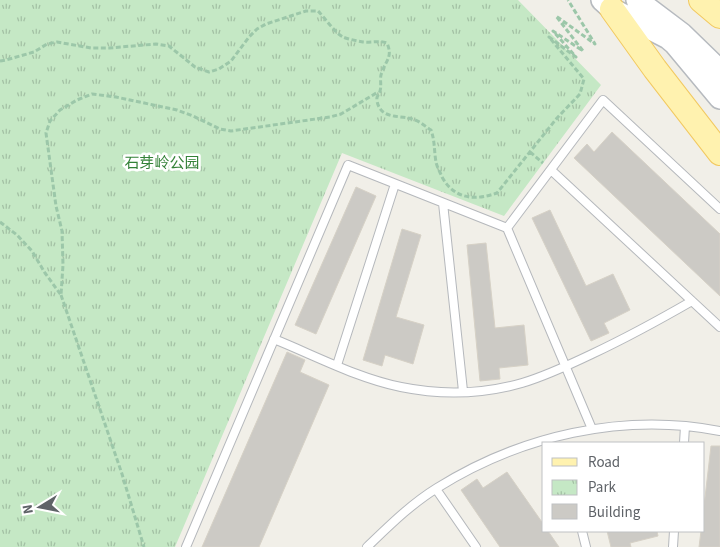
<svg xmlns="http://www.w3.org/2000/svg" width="720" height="547" font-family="'Source Sans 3','Noto Sans SC',sans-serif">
  <defs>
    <pattern id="park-tufts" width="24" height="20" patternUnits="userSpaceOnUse" patternTransform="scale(1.25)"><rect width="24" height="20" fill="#c5e8c5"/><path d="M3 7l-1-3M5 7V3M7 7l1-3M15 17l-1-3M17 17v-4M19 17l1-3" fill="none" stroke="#a3c0a4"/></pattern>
  </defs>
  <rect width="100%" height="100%" fill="#f1efe8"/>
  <path fill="url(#park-tufts)" d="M0,0h518l83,85 -97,131 -162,-63 -167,394h-175z"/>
  <path fill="#cccac5" stroke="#d6d1c6" d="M612,132l108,102v62l-146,-138 13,-14 7,8z
    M356,187l20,9 -60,138 -21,-9z
    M550,210l36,76 27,-12 17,36 -26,13 5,10 -18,8 -59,-123z
    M402,229l19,6 -25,82 28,8 -11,39 -28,-9 -3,11 -19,-6z
    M486,243l9,85 29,-3 4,40 -29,3 1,11 -20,2 -13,-136z
    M287,352l18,8 -5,12 29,13 -70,162h-57z
    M711,446h9v101h-21l2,-16h3v-25z
    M507,472l37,53v6h4l11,16h-59l-39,-57 16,-11 6,9z
    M607,531h50l1,5 -28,7 1,4h-20z"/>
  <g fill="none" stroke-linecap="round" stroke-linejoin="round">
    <g stroke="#b5b8bc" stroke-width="10">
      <path id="lane" d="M551,170l169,157
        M443,203l20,188
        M507,228l85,201
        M274,339c42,17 83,39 127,48 39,8 82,7 121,-4 24,-7 47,-18 70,-29 34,-16 67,-34 100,-53
        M337,365l58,-181
        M684,443l1,-17
        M436,489l40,58
        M582,531l4,16
        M186,547l162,-382 159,63 96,-128 117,109
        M367,547c22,-21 44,-43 70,-59 83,-52 185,-76 283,-57
        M673,547l1,-16"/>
    </g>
    <g stroke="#b6babf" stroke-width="24">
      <path id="secondary" d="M602,0l10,9 56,29 7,6 45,54
        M637,0l45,34 38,37"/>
    </g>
    <g stroke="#f2c960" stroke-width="26">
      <path id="primary" d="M701,0l19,16
        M612,9l43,60 65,84"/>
    </g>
    <path stroke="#9cc7a9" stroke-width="3" stroke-dasharray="5 2.5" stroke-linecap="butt" d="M0,61l6,-1 28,-8 13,-8 10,-2 34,6h18l47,-4 13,2 26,21 14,5 10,-3 12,-8 18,-24 8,-8 9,-5 40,-13h12c7,7 17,22 25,26 4,2 15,4 20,5 8,1 16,-2 24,1 6,14 -1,17 -5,29 -3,6 0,13 -2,19 -1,4 -4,5 -3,10 4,20 24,13 38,19 6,2 11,7 16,10 4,11 3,21 5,32 1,5 4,10 6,15 12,22 33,24 55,16l60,-75 23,-24 4,-15 -35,-42 27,20 -23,-26 30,20 -27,-35 39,28 -27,-44
      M530,152l13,11
      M0,222l17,13 15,16 13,22 16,22 2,-30 -1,-34 -6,-25 -10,-73 4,-12 10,-11 17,-10 15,-6 24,3 61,13 16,6 27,13 11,2 99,-14 11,-3 37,-22
      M61,295l61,179 22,73"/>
    <use href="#lane" stroke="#fff" stroke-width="8"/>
    <use href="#secondary" stroke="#fff" stroke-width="21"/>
    <use href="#primary" stroke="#fff2af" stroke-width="24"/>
  </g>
  <g text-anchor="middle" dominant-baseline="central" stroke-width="5" stroke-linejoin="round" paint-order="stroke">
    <g font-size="15" fill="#348238" stroke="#fff">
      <text x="162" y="163">石芽岭公园</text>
    </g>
  </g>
  <rect x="542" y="442" width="162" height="90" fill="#ffffff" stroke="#bfc1c3"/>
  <rect x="552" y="458" width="25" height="8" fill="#fff2af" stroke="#bfc1c3"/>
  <text x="588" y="467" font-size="15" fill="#5f6368">Road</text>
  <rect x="552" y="480" width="25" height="15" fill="url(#park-tufts)" stroke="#bfc1c3"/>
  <text x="588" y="492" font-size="15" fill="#5f6368">Park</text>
  <rect x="552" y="504" width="25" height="15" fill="#cccac5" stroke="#bfc1c3"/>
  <text x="588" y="517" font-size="15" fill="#5f6368">Building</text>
  <g transform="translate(40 507) rotate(260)" stroke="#ffffff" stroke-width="4" paint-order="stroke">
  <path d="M0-4L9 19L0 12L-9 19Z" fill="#5f6368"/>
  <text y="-8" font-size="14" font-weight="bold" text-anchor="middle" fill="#5f6368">N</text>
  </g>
</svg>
